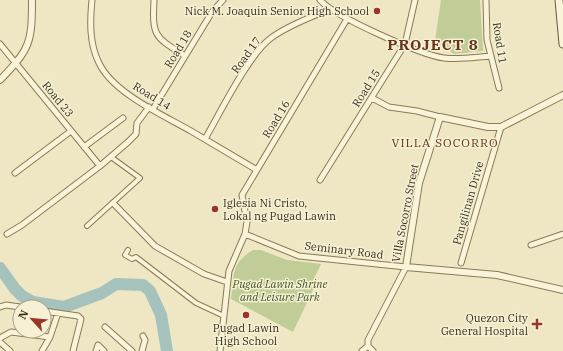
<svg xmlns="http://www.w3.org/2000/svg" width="563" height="351" font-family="'IBM Plex Serif',serif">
  <rect width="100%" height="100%" fill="#efe7c4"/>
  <path fill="#c1cd97" d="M441,0h39l3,51 -29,3 -19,-14z
    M253,250h8l26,10 34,4 -10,21 3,3 -21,44 -62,-33c3,-24 0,-36 22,-49z"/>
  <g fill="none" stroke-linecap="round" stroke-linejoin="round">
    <path stroke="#a6c2bd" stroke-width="12" d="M0,268l15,21 7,7 11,6 31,5 38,-14 14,-9 27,1 7,6 11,24 6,36"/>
    <g stroke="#8a795a" stroke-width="6">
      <path id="pedestrian" d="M87,226l53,-48 -29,-21
        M128,250l-3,5 7,4 4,-2 60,46 28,13"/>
    </g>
    <g stroke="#8a795a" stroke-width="7">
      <path id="minor" d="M92,0c-2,21 -3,43 7,63 14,30 64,52 92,68 22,13 44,26 66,39
        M154,0c-2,37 1,37 31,56
        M320,0c15,17 101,55 124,58 16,2 32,-1 47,-2
        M486,0l1,40 12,48
        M0,44l100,122
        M372,98l17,9 28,4 23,6
        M153,109l59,-97 11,-12
        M205,139c15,-26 44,-85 66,-101 17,-13 39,-20 58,-29
        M84,147l39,-29
        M15,173l56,-42
        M320,180l85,-136 10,-44
        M113,203l42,43 49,28 23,8
        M7,234l15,-9 78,-59 28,-24 8,-8 1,-11 12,-16
        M245,234l54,22 107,11 -38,73v6l-6,5
        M531,245l32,-11
        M461,263l40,-136
        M0,307l6,-2 14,2
        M44,311l34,5 3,3 -8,32
        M105,327l27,24
        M0,338l11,-6 39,5 8,-24
        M0,342l10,9
        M368,346l5,5
        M42,351l8,-14
        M96,351l2,-6 6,6
        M142,351l3,-11 -2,-4
        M220,351l9,-80 16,-37 2,-12 -5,-27 105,-176"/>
    </g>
    <g stroke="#8a795a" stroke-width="8">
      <path id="tertiary" d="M0,80c30,-31 32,-37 32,-80
        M563,95l-62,32h-13l-48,-10 -21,66 -13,84 91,8 66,15"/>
    </g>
    <g stroke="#6b593d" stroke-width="9">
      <path id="secondary" d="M559,0l4,44"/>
    </g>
    <use href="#pedestrian" stroke="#f9f3d7" stroke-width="4"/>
    <use href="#minor" stroke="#f9f3d7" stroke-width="5"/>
    <use href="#tertiary" stroke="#f9f3d7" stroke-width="6"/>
    <use href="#secondary" stroke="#f9f3d7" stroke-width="7"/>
  </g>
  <g fill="#993529" stroke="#f6f0d4" stroke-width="1.5">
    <circle cx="377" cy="11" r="4"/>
    <circle cx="215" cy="209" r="4"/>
    <circle cx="246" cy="315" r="4"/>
    <path d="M535 318h4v4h4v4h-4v4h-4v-4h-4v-4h4z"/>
  </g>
  <g text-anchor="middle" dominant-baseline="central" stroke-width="3" stroke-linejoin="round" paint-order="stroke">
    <g font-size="11" fill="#392e1e" stroke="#f6f0d4" text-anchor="end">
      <text x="369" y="11">Nick M. Joaquin Senior High School</text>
      <text x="223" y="203" text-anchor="start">Iglesia Ni Cristo,<tspan x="223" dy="13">Lokal ng Pugad Lawin</tspan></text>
      <text x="528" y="318">Quezon City<tspan x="528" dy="13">General Hospital</tspan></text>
      <text x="246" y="328" text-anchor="middle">Pugad Lawin<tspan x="246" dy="13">High School</tspan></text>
    </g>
    <g font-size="11" fill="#392e1e" stroke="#f6f0d4">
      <text transform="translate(500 43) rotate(81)">Road 11</text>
      <text transform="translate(178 49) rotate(-59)">Road 18</text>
      <text transform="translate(246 55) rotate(-54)">Road 17</text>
      <text transform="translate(366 88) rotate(-58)">Road 15</text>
      <text transform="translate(152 96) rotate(32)">Road 14</text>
      <text transform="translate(58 99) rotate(51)">Road 23</text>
      <text transform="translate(276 119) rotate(-59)">Road 16</text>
      <text transform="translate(468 203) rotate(-74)">Pangilinan Drive</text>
      <text transform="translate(405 213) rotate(-79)">Villa Socorro Street</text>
      <text transform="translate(344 250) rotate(7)">Seminary Road</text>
    </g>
    <g font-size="11" font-style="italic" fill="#445625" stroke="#f6f0d4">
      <text x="280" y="284">Pugad Lawin Shrine<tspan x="280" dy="13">and Leisure Park</tspan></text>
    </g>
    <g font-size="12" letter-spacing="1" fill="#67341d" stroke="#f6f0d4">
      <text x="445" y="142">VILLA SOCORRO</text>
    </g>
    <g font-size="15" font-weight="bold" letter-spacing="1" fill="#67341d" stroke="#f6f0d4">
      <text x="433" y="44">PROJECT 8</text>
    </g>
  </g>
  <g transform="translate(32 319) rotate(297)"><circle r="19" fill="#f6f0d4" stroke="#aaa28b"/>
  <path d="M0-3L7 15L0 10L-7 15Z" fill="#993529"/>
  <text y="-6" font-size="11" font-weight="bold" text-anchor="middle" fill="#392e1e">N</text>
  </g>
</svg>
